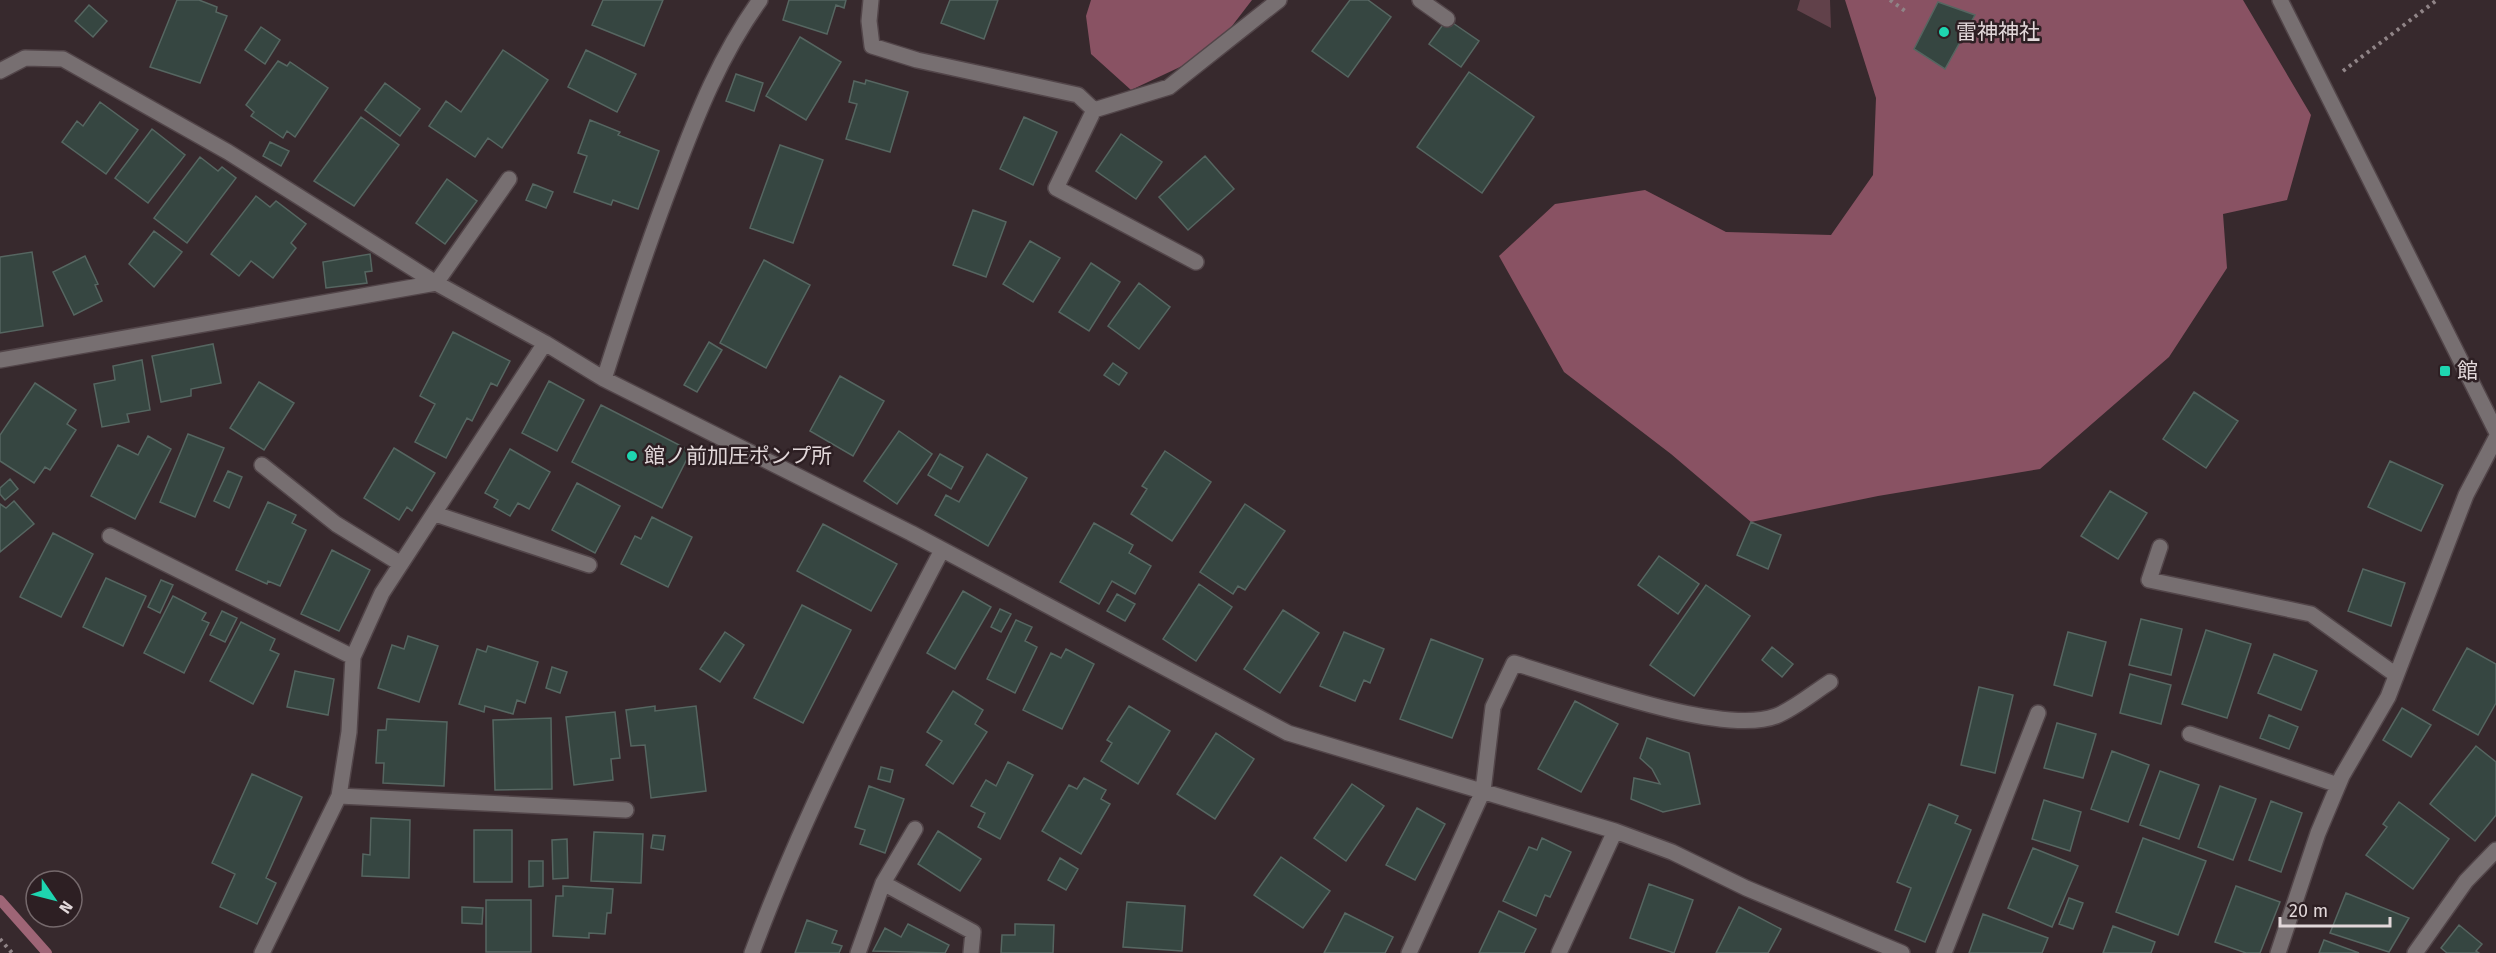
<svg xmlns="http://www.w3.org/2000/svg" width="2496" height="953" font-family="'Fira Sans','Noto Sans JP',sans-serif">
  <rect width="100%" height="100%" fill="#37292d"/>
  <path fill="#61414a" d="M1800,0h30l1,28 -34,-18z"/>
  <path fill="#895263" d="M1091,0h161l-40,52 -81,38 -40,-36 -5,-38z
    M1845,0h398l68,115 -24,85 -64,14 4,54 -58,89 -129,112 -162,27 -127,26 -80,-68 -107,-82 -65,-116 56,-52 90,-14 81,42 105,3 42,-60 3,-77z"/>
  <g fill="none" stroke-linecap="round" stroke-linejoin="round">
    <path stroke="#9e6576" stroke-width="10" d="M0,900l47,53"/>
  </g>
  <path fill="#364641" stroke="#566661" stroke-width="1.5" d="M177,0h22l18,7 -1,5 11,4 -27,67 -50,-16z
    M603,0h60l-19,46 -52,-21z
    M789,0h57l-2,8 -8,-3 -9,29 -44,-14z
    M950,0h48l-14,39 -43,-16z
    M1350,0h18l23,17 -43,60 -36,-26z
    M1938,2l37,13 -30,54 -31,-20z
    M89,5l18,16 -14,16 -18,-16z
    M1447,19l32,22 -18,26 -32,-23z
    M261,27l19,13 -15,24 -20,-14z
    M800,37l41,25 -35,58 -40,-24z
    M503,50l45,30 -46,68 -14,-10 -13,19 -46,-31 17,-25 15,11z
    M586,50l50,24 -19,38 -49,-25z
    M278,61l9,5 3,-4 38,26 -33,49 -8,-6 -4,7 -32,-22 3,-4 -8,-7z
    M1469,72l65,45 -52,76 -65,-46z
    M736,74l27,9 -9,28 -28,-10z
    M866,80l42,12 -18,60 -44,-13 11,-35 -8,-2 5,-21 11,3z
    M385,83l35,26 -20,27 -35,-26z
    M100,102l38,28 -32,44 -44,-32 15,-21 6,5z
    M361,117l38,28 -45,61 -40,-25z
    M1024,117l33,15 -24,53 -33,-16z
    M590,120l30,12 -2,3 41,16 -21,58 -25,-9 -2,5 -37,-13 13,-36 -9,-3z
    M152,129l33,26 -37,48 -33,-25z
    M1121,134l41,28 -26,37 -40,-28z
    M270,142l19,9 -8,15 -18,-10z
    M780,145l43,15 -30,83 -43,-15z
    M1205,156l29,33 -46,41 -29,-33z
    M200,157l18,14 4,-4 14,11 -49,65 -33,-25z
    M447,179l30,22 -32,43 -29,-21z
    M533,184l20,8 -7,16 -20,-8z
    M256,196l14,11 6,-6 30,23 -15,19 5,5 -23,30 -22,-17 -12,15 -28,-22z
    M973,210l33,12 -20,55 -33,-12z
    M154,231l28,21 -28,35 -25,-23z
    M1030,241l30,17 -27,44 -30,-18z
    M32,252l11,74 -43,7v-76z
    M370,254l2,17 -7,1 2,11 -41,5 -3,-26z
    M85,256l13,28 -3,1 7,16 -28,14 -21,-43z
    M764,260l46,25 -44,83 -46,-25z
    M1091,263l29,19 -31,49 -30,-19z
    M1139,283l31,24 -31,42 -31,-23z
    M453,332l57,29 -13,25 -6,-3 -19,38 -5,-3 -21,40 -31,-16 20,-38 -15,-8z
    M709,342l13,8 -25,42 -13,-7z
    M213,344l8,39 -30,6v7l-30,6 -9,-46z
    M142,360l8,50 -23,4 2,8 -27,5 -8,-43 21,-4 -2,-14z
    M1113,363l14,10 -8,12 -15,-10z
    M840,376l44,25 -31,55 -43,-25z
    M549,381l35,19 -27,51 -35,-18z
    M259,382l35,21 -30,47 -34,-22z
    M35,383l41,27 -9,14 9,6 -26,40 -5,-3 -11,16 -34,-22v-26z
    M2194,392l44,29 -32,47 -43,-29z
    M601,405l90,46 -29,57 -90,-46z
    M899,431l33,23 -35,50 -33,-23z
    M188,434l36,14 -29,69 -35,-15z
    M148,436l23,13 -36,70 -44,-23 27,-51 20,10z
    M394,448l41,25 -23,38 -5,-4 -8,13 -35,-22z
    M510,449l40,23 -21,37 -11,-6 -8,13 -16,-9 4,-7 -13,-7z
    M1165,451l46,31 -39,59 -41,-27 16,-25 -5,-3z
    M940,454l23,13 -12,22 -23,-14z
    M987,454l40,24 -39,68 -53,-31 11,-20 13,7z
    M2390,461l53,24 -22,46 -53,-24z
    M228,471l14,6 -13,31 -15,-7z
    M10,479l8,10 -13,11 -5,-6v-6z
    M577,483l43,23 -25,47 -43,-23z
    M2110,491l37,22 -29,46 -37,-23z
    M14,501l20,23 -34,28v-48l6,4z
    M268,502l28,13 -4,8 14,7 -26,56 -12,-5 -1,3 -31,-14z
    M1245,504l40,27 -40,59 -7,-4 -5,8 -33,-22z
    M652,517l40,20 -24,50 -47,-23 14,-28 6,3z
    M1751,522l30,13 -13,34 -31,-14z
    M1094,523l39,22 -4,8 22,13 -16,28 -23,-13 -13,23 -39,-22z
    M823,524l74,40 -26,47 -74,-40z
    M53,533l40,21 -32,63 -41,-20z
    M332,550l38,20 -31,61 -38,-17z
    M1659,556l40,28 -21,30 -40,-29z
    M2363,569l42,14 -14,43 -43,-15z
    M106,578l40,18 -23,50 -40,-19z
    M161,580l12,5 -13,28 -12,-6z
    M1199,584l33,23 -36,54 -33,-22z
    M1706,585l44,31 -56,80 -44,-31z
    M963,591l28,16 -36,62 -28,-16z
    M1117,594l18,10 -10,17 -18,-10z
    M173,596l33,17 -4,7 7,3 -25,50 -40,-20z
    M802,605l49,25 -48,93 -49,-25z
    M1000,609l11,5 -10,18 -10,-5z
    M1283,610l36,23 -39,60 -36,-24z
    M222,611l15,7 -12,24 -15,-7z
    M2141,619l41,10 -11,46 -42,-10z
    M1016,620l16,7 -7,14 12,6 -22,46 -28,-14z
    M241,622l34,17 -5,11 9,4 -26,50 -43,-23z
    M2206,630l45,14 -24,74 -45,-14z
    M725,632l19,13 -24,37 -20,-13z
    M1344,632l40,17 -14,34 -6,-3 -9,21 -35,-15z
    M2068,632l38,10 -14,54 -38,-11z
    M408,636l30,10 -19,56 -41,-14 14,-43 12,4z
    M1431,639l52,20 -31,79 -52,-19z
    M488,646l50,16 -13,41 -8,-3 -4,14 -28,-8 -1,6 -25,-8 18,-55 9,3z
    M1772,647l21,17 -11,13 -20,-17z
    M2467,648l29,16v39l-18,32 -45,-25z
    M1066,649l28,15 -32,65 -39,-19 28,-57 10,5z
    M2274,654l43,17 -16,39 -43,-17z
    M552,667l15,5 -7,21 -14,-5z
    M295,671l39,8 -6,36 -41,-8z
    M2130,674l41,11 -10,39 -41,-11z
    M1979,687l34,8 -18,78 -34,-8z
    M953,691l30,19 -8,14 12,8 -34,52 -27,-19 16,-24 -15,-9z
    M1575,701l43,23 -37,68 -43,-23z
    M655,706v5l41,-5 10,85 -55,7 -6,-53 -14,1 -5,-36z
    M1129,706l41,25 -32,53 -37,-23 11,-18 -5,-3z
    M2402,708l29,17 -20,32 -28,-17z
    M615,712l5,46 -9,1 2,21 -39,5 -8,-68z
    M2269,715l29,12 -9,22 -29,-11z
    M551,718l1,71 -57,1 -2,-70z
    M387,719l60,3 -3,64 -61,-3 1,-20h-8l2,-33h8z
    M2057,723l39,11 -13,44 -39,-10z
    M1216,733l38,26 -39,60 -38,-25z
    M1647,738l42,15 11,51 -37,8 -32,-13 3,-21 26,6 -8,-15 -12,-11z
    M2476,746l20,16v53l-21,26 -45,-37z
    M2112,751l37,14 -21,57 -37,-13z
    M1008,762l25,13 -33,64 -22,-12 7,-14 -14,-7 15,-26 10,6z
    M881,767l12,3 -3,12 -12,-3z
    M2160,771l39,14 -20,54 -39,-14z
    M252,774l50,23 -36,81 10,5 -19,41 -37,-17 15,-33 -23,-11z
    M1084,778l22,12 -5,9 9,5 -29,50 -39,-23 27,-46 8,4z
    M1352,784l32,22 -38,55 -32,-23z
    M869,786l35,13 -19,54 -25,-9 5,-14 -10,-3z
    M2220,786l36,13 -23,61 -35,-13z
    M2044,800l37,12 -11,39 -38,-12z
    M2271,801l31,12 -21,59 -32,-12z
    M2399,802l50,37 -36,50 -47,-34 21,-28 -4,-3z
    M1929,804l29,12 -3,7 16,7 -46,112 -30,-12 16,-42 -14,-6z
    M1417,808l28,16 -30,56 -29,-15z
    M371,818l39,2 -1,58 -47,-2 1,-22 7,1z
    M474,830h38v52h-38z
    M938,831l43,28 -21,32 -42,-27z
    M594,832l49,2 -2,49 -50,-2z
    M653,835l12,1 -2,14 -12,-2z
    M1542,838l29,14 -21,45 -5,-2 -9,21 -33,-15 26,-54 8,3z
    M2143,838l63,23 -28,74 -62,-23z
    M567,839l1,39 -15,1 -1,-39z
    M2033,848l45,18 -26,61 -44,-19z
    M1281,857l49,34 -27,37 -49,-33z
    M1060,858l18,11 -12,21 -18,-10z
    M529,861h14v25l-14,1z
    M1649,884l44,16 -19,53 -44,-15z
    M563,886l50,3 -2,24h-4l-2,21 -16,-1v5l-36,-2 3,-40h7z
    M2236,886l44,16 -20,51h-14l-31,-11z
    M2346,893l63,25 -20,34 -59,-19z
    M2069,898l14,5 -10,26 -14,-5z
    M486,900h45v52h-45z
    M1127,902l58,4 -3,45 -59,-4z
    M462,907l21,1 -1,16 -20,-1z
    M1739,907l42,22 -13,24h-52z
    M1499,911l37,18 -12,24h-45z
    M1345,913l48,24 -8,16h-61z
    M1983,914l65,24 -6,15h-73z
    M807,920l30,11 -5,12 10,3 -3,7h-44z
    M908,924l41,21 -4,8 -72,-2 12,-23 16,9z
    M1015,924l39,1 -1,28h-52l1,-18h13z
    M2459,925l23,19 -6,7 3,2h-32l-6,-5z
    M2113,926l42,16 -4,11h-48z
    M2324,940l35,13h-40z"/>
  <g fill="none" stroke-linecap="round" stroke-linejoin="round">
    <g stroke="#524549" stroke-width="18">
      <path id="minor" d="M871,0l-2,21 3,25 45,14 161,35 16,15 -38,78 140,74
        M1420,0l27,19
        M2280,0l216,431
        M0,71l25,-13 38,1 165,93 208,131 109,60 59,36 307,154 377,200 327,98 57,21 74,36 156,65
        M1094,110l75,-23 110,-87
        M0,360l436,-77 73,-104
        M604,379c22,-69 44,-136 70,-203 23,-62 47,-122 86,-176
        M262,465l74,59 65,40
        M435,514l154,51
        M110,536l243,121
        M2160,547l-11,33 162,34 85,61
        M2190,734l148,51
        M339,796l10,-64 4,-75 29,-64 163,-250
        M883,883l90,49 -2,21
        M262,953l77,-157 287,14
        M752,953c52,-141 120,-270 190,-403
        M858,953l25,-70 32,-54
        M1409,953l74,-162 10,-84 21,-44c58,17 207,74 262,53 18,-7 37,-23 54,-34
        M1559,953l56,-122
        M1944,953l94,-240
        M2278,953l40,-120 24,-57 46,-79 78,-202 30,-57
        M2415,953l51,-72 30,-31"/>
    </g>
    <path stroke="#908487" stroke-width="4" stroke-dasharray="3 4.5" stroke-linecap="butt" d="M1890,0l18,13
      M2343,71l94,-71
      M0,939l12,14"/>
    <use href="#minor" stroke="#776f71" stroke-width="15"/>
  </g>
  <g fill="#1ed5b0" stroke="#2d1f23" stroke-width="2">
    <circle cx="1944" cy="32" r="6"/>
    <rect x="2439" y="365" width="12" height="12" rx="3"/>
    <circle cx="632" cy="456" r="6"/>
  </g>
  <g text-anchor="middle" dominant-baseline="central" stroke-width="5" stroke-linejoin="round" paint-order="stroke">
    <g font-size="21" fill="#e2d8da" stroke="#2d1f23" text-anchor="start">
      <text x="1956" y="32">雷神神社</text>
      <text x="2457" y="371">館</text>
      <text x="644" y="456">館ノ前加圧ポンプ所</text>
    </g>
  </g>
  <g transform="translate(54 899) rotate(125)"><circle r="28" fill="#2d1f23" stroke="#75696c" stroke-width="1.5"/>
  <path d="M0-4.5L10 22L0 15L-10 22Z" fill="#1ed5b0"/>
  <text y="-9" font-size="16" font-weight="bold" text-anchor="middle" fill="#e2d8da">N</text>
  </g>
  <path d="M2280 917v9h110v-9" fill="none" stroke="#e2d8da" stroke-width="3"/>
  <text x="2289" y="917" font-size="18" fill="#e2d8da" stroke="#2d1f23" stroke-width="4.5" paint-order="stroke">20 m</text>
</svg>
